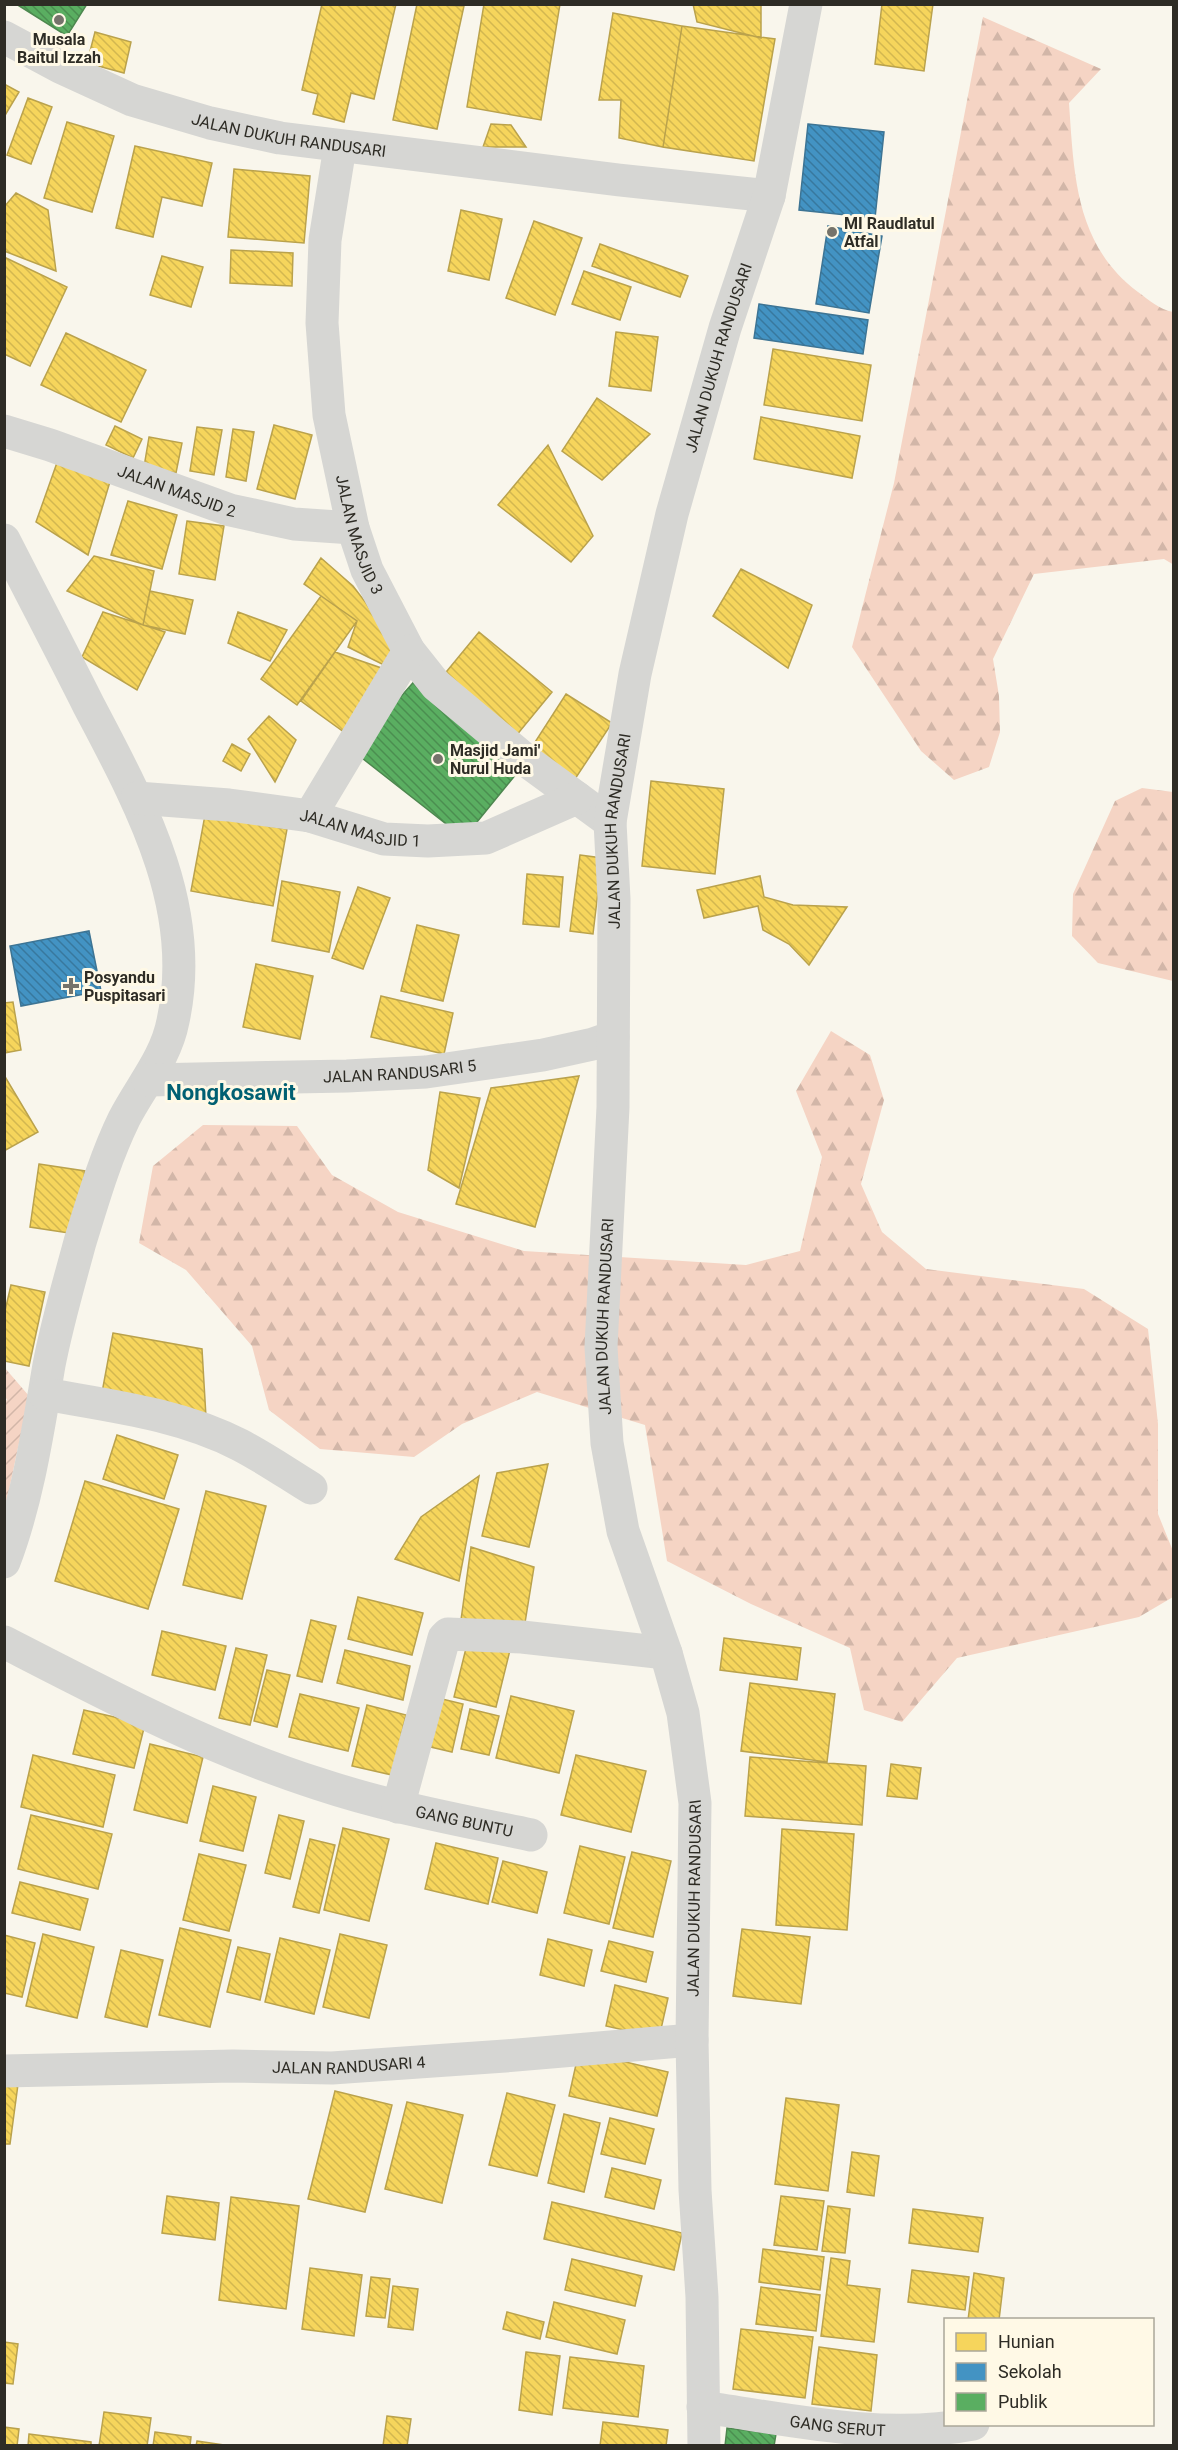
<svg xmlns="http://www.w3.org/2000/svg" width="1178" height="2450" font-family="Roboto,sans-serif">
  <defs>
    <pattern id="forest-firs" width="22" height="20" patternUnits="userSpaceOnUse" patternTransform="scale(1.5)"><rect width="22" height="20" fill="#f5d4c4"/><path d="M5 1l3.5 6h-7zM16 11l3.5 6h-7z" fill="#d2b6a8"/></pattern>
    <pattern id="garden-furrows" width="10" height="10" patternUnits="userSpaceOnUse" patternTransform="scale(1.5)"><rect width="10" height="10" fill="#f5d4c4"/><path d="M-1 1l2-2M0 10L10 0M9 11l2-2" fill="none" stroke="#d2b6a8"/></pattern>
    <pattern id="homes-back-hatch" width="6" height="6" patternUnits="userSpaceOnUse" patternTransform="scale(1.5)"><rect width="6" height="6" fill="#f6d55c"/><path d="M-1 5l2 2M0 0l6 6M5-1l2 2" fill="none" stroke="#d3b750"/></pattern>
    <pattern id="schools-back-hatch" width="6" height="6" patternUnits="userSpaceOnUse" patternTransform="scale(1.5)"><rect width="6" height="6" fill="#4393c3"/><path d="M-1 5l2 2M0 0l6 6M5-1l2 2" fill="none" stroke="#38789e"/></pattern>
    <pattern id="public-back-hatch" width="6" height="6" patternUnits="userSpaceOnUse" patternTransform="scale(1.5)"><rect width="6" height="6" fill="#5aae61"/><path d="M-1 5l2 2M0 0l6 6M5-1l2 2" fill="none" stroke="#4b8e50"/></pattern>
  </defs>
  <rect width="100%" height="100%" fill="#f9f6ec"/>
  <path fill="url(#forest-firs)" d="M983,17l118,52 -32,34c5,71 6,142 69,189 12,9 21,17 35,20l1,253 -10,-6 -130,15 -41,85 6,37 1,36 -11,35 -35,13 -33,-29 -69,-104 42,-164z
    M1142,788l31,4v189l-75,-18 -26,-27 1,-42 42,-93z
    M831,1031l39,24 14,45 -23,84 21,48 44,37 158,20 64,40 10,95v90l15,37v46l-34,20 -182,41 -55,64 -38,-12 -14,-62 -99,-44 -84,-43 -22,-136 -108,-33 -75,32 -48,33 -94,-8 -51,-39 -17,-64 -66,-76 -47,-27 14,-77 50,-41 94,1 35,49 66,37 126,39 222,14 54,-14 22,-94 -26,-66z"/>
  <path fill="url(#garden-furrows)" d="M5,1368l24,28 -24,113 -1,-103 3,-7 -2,-1z"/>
  <path fill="url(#homes-back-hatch)" stroke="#baa24c" stroke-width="1.5" d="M322,4h74l-22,95 -23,-6 -7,29 -31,-8 5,-20 -16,-4z
    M417,4l47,2 -27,123 -44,-9z
    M484,4h76l-19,116 -74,-13z
    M693,4h68v34l-64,-16z
    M882,4h51l-9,67 -49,-7z
    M613,13l69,13 -19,121 -44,-9 2,-38h-22z
    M682,26l93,13 -21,122 -91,-14z
    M95,32l36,10 -7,31 -37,-10z
    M4,84l15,8 -15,25z
    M28,98l24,9 -21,57 -24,-9z
    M67,122l47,14 -22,76 -48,-14z
    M491,124l20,1 15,22h-43z
    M135,146l77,17 -10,43 -40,-9 -9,40 -37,-9z
    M234,169l76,7 -6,67 -76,-6z
    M16,193l32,17 8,61 -52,-20v-44z
    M461,210l41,9 -13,61 -41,-9z
    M534,221l48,17 -27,77 -49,-17z
    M600,244l88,32 -8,21 -88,-31z
    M231,250l62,3 -1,33 -62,-3z
    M162,256l41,11 -12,40 -41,-12z
    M4,257l63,30 -37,79 -26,-12z
    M584,271l47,16 -11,33 -48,-16z
    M616,332l42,5 -7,54 -42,-5z
    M66,333l80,37 -25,52 -80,-37z
    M773,349l98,16 -9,56 -98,-16z
    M597,398l53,36 -48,46 -40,-29z
    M761,417l99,19 -8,42 -98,-19z
    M274,425l38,10 -17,64 -38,-10z
    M115,426l27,13 -9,19 -27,-13z
    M197,427l25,3 -8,45 -24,-4z
    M233,429l21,3 -8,49 -20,-4z
    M149,437l33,6 -6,30 -32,-6z
    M548,445l45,91 -22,26 -73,-57z
    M59,457l53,18 -24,80 -52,-33z
    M128,501l49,14 -15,54 -51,-14z
    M187,521l37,5 -9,54 -36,-6z
    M94,556l60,15 -11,54 -76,-34z
    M321,558l32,28 13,17 33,53 -7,13 -44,-22 9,-26 -53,-37z
    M741,569l71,36 -24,63 -75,-52z
    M150,591l43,9 -8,34 -42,-9z
    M321,596l36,25 -60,84 -36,-26z
    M103,612l62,20 -28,58 -55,-33z
    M238,612l49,18 -17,31 -42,-18z
    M479,632l73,60 -41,50 -73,-60z
    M335,652l58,20 -45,63 -47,-34z
    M566,694l46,29 -39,59 -45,-29z
    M269,716l27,24 -21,42 -27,-43z
    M232,744l18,10 -9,17 -18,-10z
    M651,781l73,8 -9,85 -73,-8z
    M205,815l82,14 -14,77 -82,-15z
    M580,855l22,3 -9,76 -23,-3z
    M527,874l36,3 -4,50 -36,-3z
    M760,876l4,21 29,8 54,2 -38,58 -20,-21 -26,-14 -5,-24 -54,12 -7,-28z
    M282,881l58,11 -11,60 -57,-11z
    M358,887l32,11 -27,71 -31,-11z
    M417,925l42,10 -16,66 -42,-10z
    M256,964l57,12 -13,63 -57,-12z
    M381,996l72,17 -9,41 -73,-17z
    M13,1002l8,48 -17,3v-50z
    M4,1075l34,57 -34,19z
    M579,1076l-44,151 -79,-23 35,-116z
    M440,1092l40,6 -21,90 -31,-18z
    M39,1164l46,7 -10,63 -45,-7z
    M11,1285l34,7 -16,74 -25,-5v-46z
    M113,1333l89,16 4,68 -105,-19z
    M117,1435l61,20 -14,44 -61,-20z
    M548,1464l-19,83 -47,-11 15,-63z
    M479,1476l-20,105 -64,-22 26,-42z
    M85,1481l94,28 -31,100 -93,-28z
    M206,1491l60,15 -24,93 -59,-14z
    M471,1547l63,20 -11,68 -62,-15z
    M358,1597l65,16 -11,42 -64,-16z
    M311,1620l25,6 -14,56 -25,-6z
    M162,1631l64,15 -11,44 -63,-15z
    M469,1636l42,10 -15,61 -42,-10z
    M724,1638l77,10 -4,32 -77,-10z
    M236,1648l31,7 -17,70 -31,-7z
    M345,1650l65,16 -7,34 -66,-17z
    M267,1670l23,5 -13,52 -23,-6z
    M750,1683l85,11 -8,68 -86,-11z
    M300,1694l59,14 -11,43 -59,-14z
    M511,1696l63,15 -15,62 -63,-15z
    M438,1698l25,6 -11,48 -26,-6z
    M367,1705l39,10 -14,60 -40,-9z
    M470,1709l29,7 -10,39 -28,-6z
    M84,1710l61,14 -11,44 -61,-14z
    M150,1744l53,13 -16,66 -53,-13z
    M33,1755l82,20 -12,52 -82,-20z
    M576,1755l70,16 -15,61 -70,-17z
    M750,1757l116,9 -4,59 -117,-9z
    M891,1764l30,4 -4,31 -30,-3z
    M213,1786l43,11 -13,54 -43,-10z
    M31,1815l81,19 -14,55 -80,-20z
    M279,1815l25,6 -14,58 -25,-6z
    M343,1828l46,11 -20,82 -45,-11z
    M782,1829l72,5 -7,96 -71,-5z
    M310,1839l25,6 -16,68 -26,-6z
    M436,1843l62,15 -10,46 -63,-15z
    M580,1846l45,11 -16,67 -45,-11z
    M632,1852l39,9 -18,76 -40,-9z
    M199,1854l47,11 -17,66 -46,-11z
    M503,1861l44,11 -10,41 -45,-11z
    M20,1882l68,17 -8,31 -68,-17z
    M180,1928l51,12 -21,87 -51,-12z
    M742,1929l68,8 -9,67 -68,-8z
    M43,1934l51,13 -17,71 -51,-12z
    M340,1934l47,11 -18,73 -46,-11z
    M4,1935l31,8 -13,54 -18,-4z
    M280,1938l50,12 -16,64 -49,-12z
    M548,1939l44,11 -8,36 -44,-11z
    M609,1941l44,11 -7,30 -45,-11z
    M238,1947l32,7 -10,46 -33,-8z
    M121,1950l42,10 -16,67 -42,-10z
    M615,1985l53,13 -9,40 -53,-12z
    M579,2051l89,21 -11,44 -88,-20z
    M4,2075l15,2 -9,67h-6z
    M335,2091l57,14 -27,107 -57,-13z
    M507,2093l48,12 -18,71 -48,-11z
    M786,2098l53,7 -11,86 -53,-7z
    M407,2102l56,13 -21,88 -57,-14z
    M564,2114l36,9 -16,69 -36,-9z
    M610,2118l44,11 -9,35 -44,-10z
    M852,2152l27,4 -5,40 -27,-4z
    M612,2168l49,12 -7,29 -49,-12z
    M167,2196l52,7 -4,37 -53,-7z
    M781,2196l43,5 -7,49 -43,-5z
    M231,2197l68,9 -13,103 -67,-9z
    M552,2202l130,31 -8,37 -130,-31z
    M828,2206l22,3 -5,44 -23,-2z
    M913,2209l70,9 -5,34 -69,-9z
    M763,2249l61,8 -4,33 -61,-8z
    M831,2258l19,3 -3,24 33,4 -6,53 -53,-6z
    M572,2259l70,17 -7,30 -70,-16z
    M310,2268l52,7 -8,61 -52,-7z
    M912,2270l57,7 -4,33 -57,-8z
    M974,2273l30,5 -5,42h-31z
    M371,2277l19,2 -5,39 -19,-2z
    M393,2286l25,3 -5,41 -25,-3z
    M761,2287l59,8 -4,36 -60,-7z
    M554,2302l71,18 -8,34 -71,-17z
    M507,2312l37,10 -4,17 -37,-10z
    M741,2329l72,8 -8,61 -72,-9z
    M4,2342l14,2 -5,40 -9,-1z
    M819,2347l58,8 -6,56 -59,-7z
    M526,2352l34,4 -8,59 -33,-5z
    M570,2357l74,9 -6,51 -75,-9z
    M104,2412l47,6 -4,28h-48z
    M387,2416l24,3 -4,27h-24z
    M603,2422l65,8 -2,16h-66z
    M4,2427l15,2 -2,17h-13z
    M155,2432l36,5 -1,9h-37z
    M29,2434l62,8v4h-63z
    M197,2441l34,5h-35z"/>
  <path fill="url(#schools-back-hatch)" stroke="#3d7494" stroke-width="1.5" d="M808,124l76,8 -9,86 -76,-8z
    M828,226l54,10 -13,77 -53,-9z
    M759,304l109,16 -5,34 -109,-16z
    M89,931l12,60 -80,15 -11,-60z"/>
  <path fill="url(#public-back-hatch)" stroke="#4d874f" stroke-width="1.5" d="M16,4h71l-20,32z
    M418,677l103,91 -57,70 -111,-87z
    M727,2428l49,6 -2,12h-49z"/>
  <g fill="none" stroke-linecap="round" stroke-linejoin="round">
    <g stroke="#d6d6d3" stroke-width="33">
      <path id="s1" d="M4,37l56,30 72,33 78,23 70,15 339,42 150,16"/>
      <path id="s2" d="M340,147l-15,93 -3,83 7,92 24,113 14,42 42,81 27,34 92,77 82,60"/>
      <path id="s3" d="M4,431l46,14 180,65 64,14 59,4"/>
      <path d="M4,540c28,55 57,110 85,166 51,97 109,201 84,315 -7,37 -32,65 -49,98 -19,39 -31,81 -44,123 -11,41 -23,81 -31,123 -11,65 -21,134 -45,197"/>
      <path id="s4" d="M137,798l92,7 81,11 74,23 44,2 58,-3 91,-40"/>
      <path d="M310,816l99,-165"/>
      <path id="s5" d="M148,1080l199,-4 79,-4 117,-17 50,-11 20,-7"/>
      <path d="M45,1394c66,12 135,20 195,51 25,13 48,29 71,43"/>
      <path id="s6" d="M4,1642c103,53 205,107 315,142 69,23 141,36 212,51"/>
      <path d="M398,1807l46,-169 4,-4 74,3 144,16"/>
      <path id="s7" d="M4,2071l229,-5 99,2 173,-12 187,-16"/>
      <path id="s8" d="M703,2407c88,13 181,34 270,17"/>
      <path id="s9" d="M704,2446l-2,-149 -7,-107 -3,-150 3,-237 -12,-90 -17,-60 -43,-122 -16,-88 -6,-96 12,-240 1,-208 -4,-77 25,-148 37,-160 53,-186 44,-132 37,-192"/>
    </g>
  </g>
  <g fill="#75736b" stroke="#fff9e6" stroke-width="2">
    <circle cx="59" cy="20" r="6"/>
    <circle cx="832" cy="232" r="6"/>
    <circle cx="438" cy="759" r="6"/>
    <path d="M68 977h6v6h6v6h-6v6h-6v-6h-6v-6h6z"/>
  </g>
  <g text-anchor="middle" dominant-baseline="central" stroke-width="6" stroke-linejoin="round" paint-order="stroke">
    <g font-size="16" font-weight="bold" fill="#2e2c25" stroke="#fff9e6" text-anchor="start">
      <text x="59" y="39" text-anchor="middle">Musala<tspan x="59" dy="18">Baitul Izzah</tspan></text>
      <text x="844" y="223">MI Raudlatul<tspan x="844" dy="18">Atfal</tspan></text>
      <text x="450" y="750">Masjid Jami'<tspan x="450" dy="18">Nurul Huda</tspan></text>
      <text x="84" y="977">Posyandu<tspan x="84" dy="18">Puspitasari</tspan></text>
    </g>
    <g font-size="16" fill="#2e2c25" stroke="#fff9e6">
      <text stroke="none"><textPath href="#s1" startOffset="304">JALAN DUKUH RANDUSARI</textPath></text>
      <text stroke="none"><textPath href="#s9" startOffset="2114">JALAN DUKUH RANDUSARI</textPath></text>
      <text stroke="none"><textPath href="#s3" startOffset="183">JALAN MASJID 2</textPath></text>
      <text stroke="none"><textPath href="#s2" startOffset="393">JALAN MASJID 3</textPath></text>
      <text stroke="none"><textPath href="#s4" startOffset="226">JALAN MASJID 1</textPath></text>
      <text stroke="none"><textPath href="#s9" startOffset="1628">JALAN DUKUH RANDUSARI</textPath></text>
      <text stroke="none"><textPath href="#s5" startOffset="252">JALAN RANDUSARI 5</textPath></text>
      <text stroke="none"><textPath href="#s9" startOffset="1142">JALAN DUKUH RANDUSARI</textPath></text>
      <text stroke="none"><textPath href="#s6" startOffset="496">GANG BUNTU</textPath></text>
      <text stroke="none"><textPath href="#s9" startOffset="548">JALAN DUKUH RANDUSARI</textPath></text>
      <text stroke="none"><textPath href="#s7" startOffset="345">JALAN RANDUSARI 4</textPath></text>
      <text stroke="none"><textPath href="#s8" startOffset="136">GANG SERUT</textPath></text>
    </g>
    <g font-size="22" font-weight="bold" fill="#016072" stroke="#fff9e6">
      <text x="231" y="1092">Nongkosawit</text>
    </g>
  </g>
  <rect width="1178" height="2450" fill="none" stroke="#2e2c25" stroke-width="12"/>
  <rect x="944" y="2318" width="210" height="108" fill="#fff9e6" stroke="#aba799" stroke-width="1.5"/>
  <rect x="956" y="2333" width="30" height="18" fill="#f6d55c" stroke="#aba799" stroke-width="1.5"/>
  <text x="998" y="2348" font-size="18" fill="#2e2c25">Hunian</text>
  <rect x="956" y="2363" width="30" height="18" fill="#4393c3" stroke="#aba799" stroke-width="1.5"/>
  <text x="998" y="2378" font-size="18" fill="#2e2c25">Sekolah</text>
  <rect x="956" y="2393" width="30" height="18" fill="#5aae61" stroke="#aba799" stroke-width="1.5"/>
  <text x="998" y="2408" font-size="18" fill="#2e2c25">Publik</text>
</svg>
